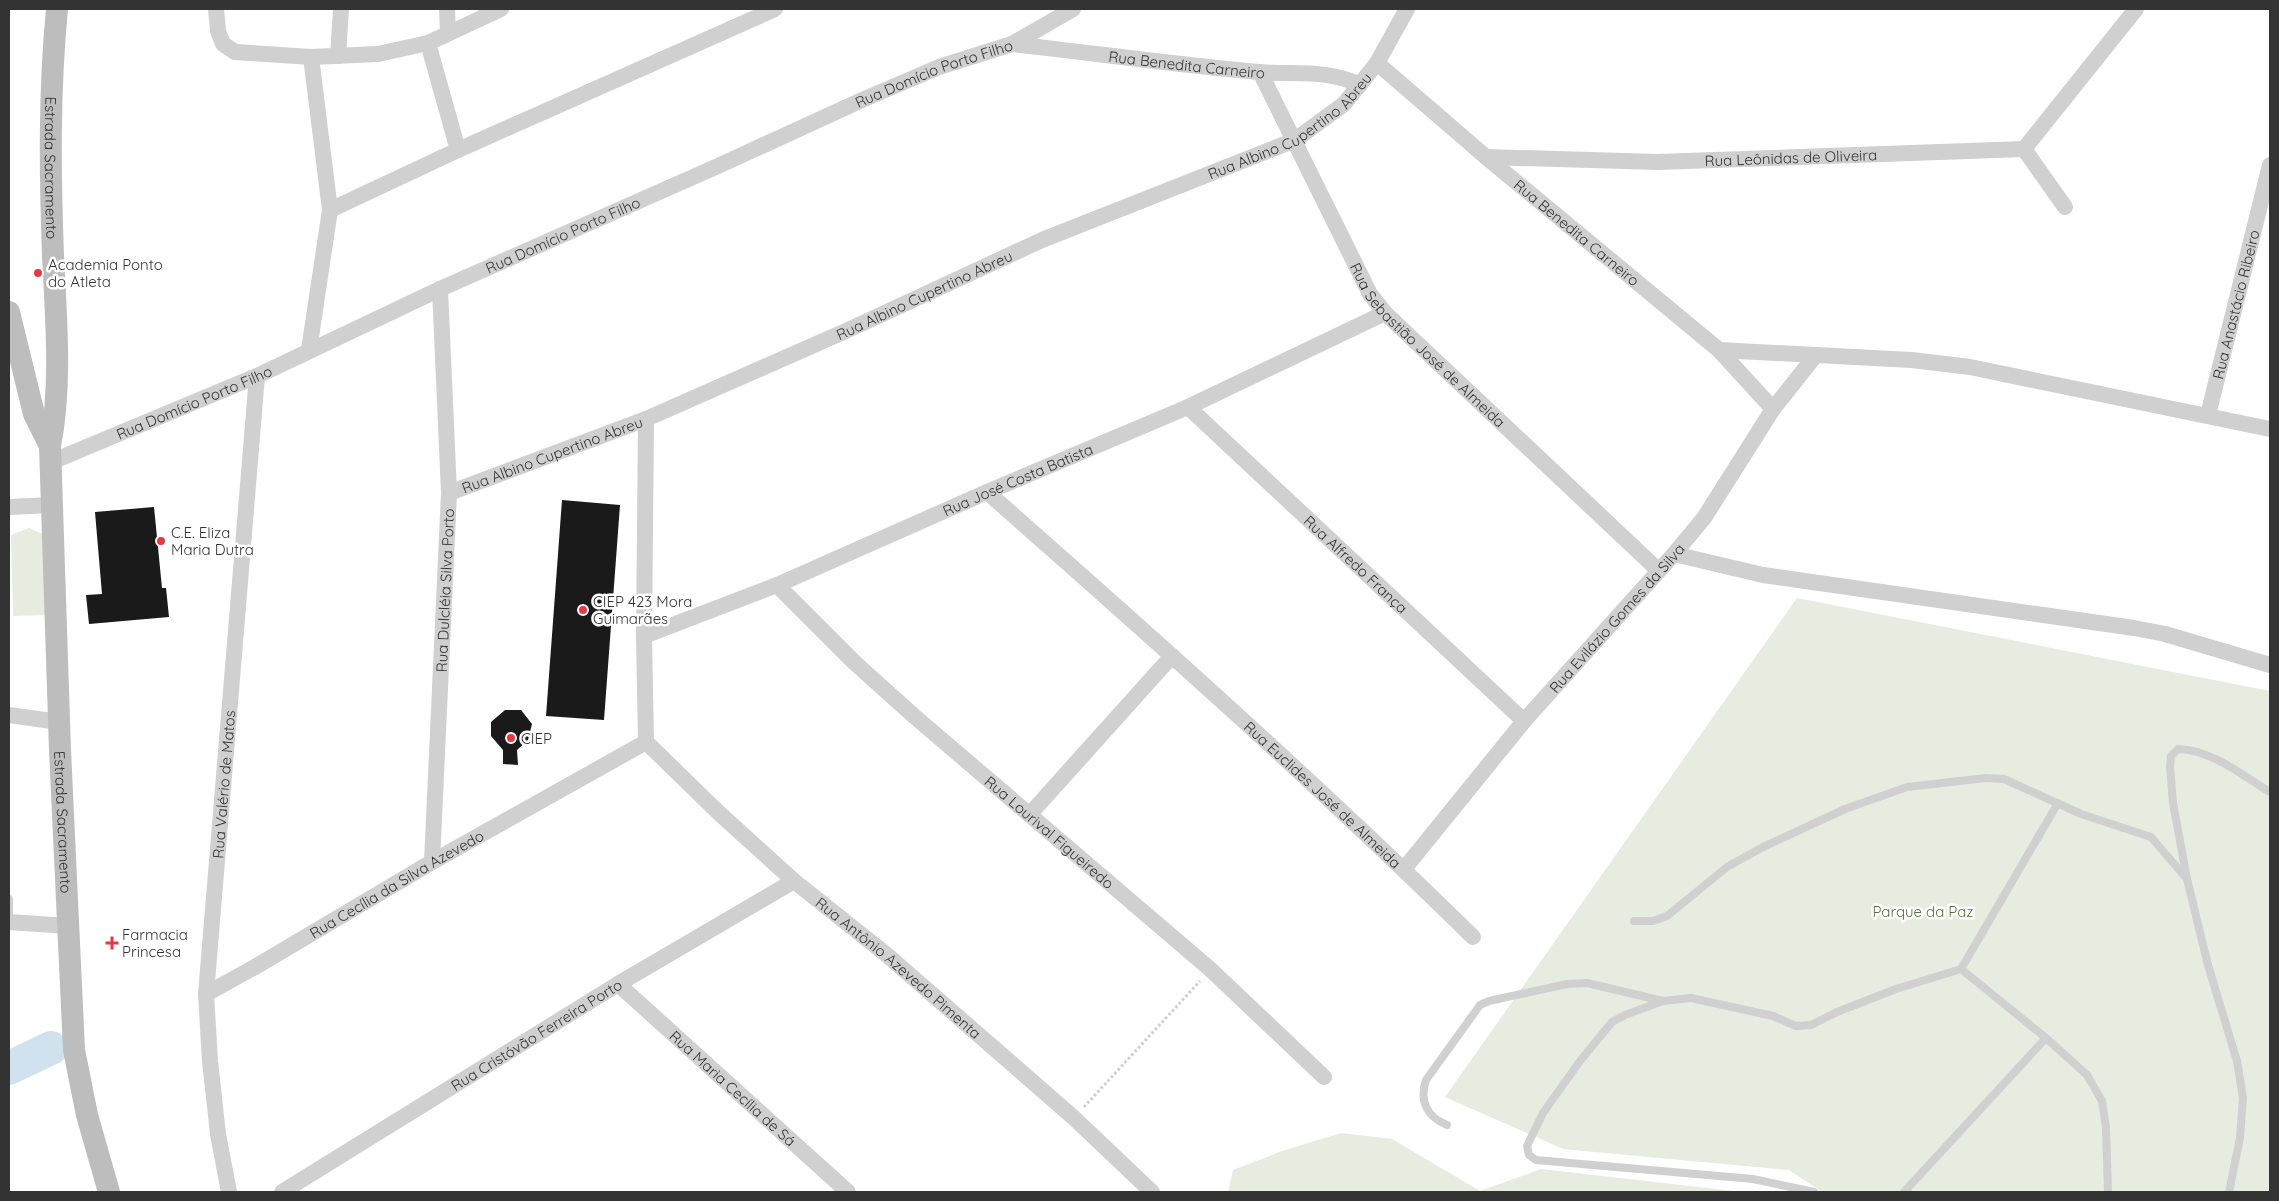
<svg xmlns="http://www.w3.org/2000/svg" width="2279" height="1201" font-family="Quicksand,sans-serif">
  <rect width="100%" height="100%" fill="#fff"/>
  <path fill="#e6ecdf" d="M29,528l18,8 2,79 -36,1 -2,-81z
    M1797,598l473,93v501h-448l-33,-22 -226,-21 -118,-52z
    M1341,1133l51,6 88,52 61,-22 201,23h-514l5,-22 49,-19z"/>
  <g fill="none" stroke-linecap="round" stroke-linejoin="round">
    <path stroke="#cfe2ee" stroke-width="34" d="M9,1068l42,-20"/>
  </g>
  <path fill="#1a1a1a" d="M562,500l58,5 -16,215 -58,-4z
    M154,507l8,81h4l3,29 -80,7 -3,-29 16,-1 -7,-82z
    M505,710h16l11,14 -4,16 -11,10 1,15 -15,-1v-14l-12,-14v-14z"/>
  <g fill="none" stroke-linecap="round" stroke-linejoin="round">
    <path stroke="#cdcdcd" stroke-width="3" stroke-dasharray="2.5 2.5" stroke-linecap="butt" d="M1084,1107l116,-126"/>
    <path stroke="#d0d0d0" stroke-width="8" d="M9,899v24
      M1634,921h19l14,-5 60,-49 36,-20 82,-38 62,-22 79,-9 18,1 77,35 70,23 36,42
      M1961,969l85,69 41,37 15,26 4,27 2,64
      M1447,1125c-20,-8 -28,-24 -21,-45l54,-75 9,-4 78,-17 20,-1 76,18
      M1814,1192l-61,-13 -217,-19 -7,-5 -2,-9 16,-33 37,-52 32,-39 13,-7 38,-14 28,-3 82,18 23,10 15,-1 26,-13 59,-23 65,-20 97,-166
      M1904,1192l142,-154
      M2229,1192l11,-54 3,-40 -6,-37 -29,-96 -21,-86 -14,-76 -3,-36 1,-11 7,-7c34,1 64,26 92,43"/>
    <g stroke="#d0d0d0" stroke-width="16">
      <path d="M216,9l2,22 5,13 12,8 76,5 67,-3 50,-11 73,-34"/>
      <path d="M447,9l1,23"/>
      <path d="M428,43l30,107"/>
      <path id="s1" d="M1012,44c82,9 164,21 247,28 35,3 69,-3 101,13"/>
      <path d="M338,56l3,-47"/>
      <path id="s2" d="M1377,63l109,94 233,193 54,59"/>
      <path id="s3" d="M1260,72l110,222 15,19 273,257"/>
      <path d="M2024,149l112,-140"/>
      <path id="s4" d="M1486,157l171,5 367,-13 41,58"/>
      <path d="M330,210l128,-60 317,-141"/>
      <path d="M309,350l21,-140 -19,-153"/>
      <path d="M1719,350l193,10 58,7 300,62"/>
      <path id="s5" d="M1188,407l336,314"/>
      <path id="s6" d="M2208,415l62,-250"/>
      <path id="s7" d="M51,462l206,-86 183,-87 278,-123 144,-66 77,-33 73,-23 61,-35"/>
      <path id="s8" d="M987,492c165,145 329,291 486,445"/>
      <path id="s9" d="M449,493l197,-74 202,-89 194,-90 253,-100 49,-36 33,-41 30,-54"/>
      <path d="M9,507l42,-2"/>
      <path d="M1674,554l89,21 371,53 31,6 105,31"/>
      <path id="s10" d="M777,585l78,78 59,53 296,253 114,108"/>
      <path id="s11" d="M644,636l133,-51 210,-93 201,-85 197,-94"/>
      <path d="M9,715l50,7"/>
      <path id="s12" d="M646,742l73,71 75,68 93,74 187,163 78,74"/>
      <path d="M1030,814l142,-158"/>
      <path id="s13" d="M432,862l17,-369 -9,-204"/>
      <path id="s14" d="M1404,869l120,-148 150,-167 30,-36 69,-109 42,-53"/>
      <path d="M9,922l59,4"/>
      <path id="s15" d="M618,984l230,208"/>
      <path id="s16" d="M206,994l49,-27 177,-105 214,-120 -2,-106 2,-217"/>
      <path id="s17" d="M229,1192l-11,-58 -8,-73 -4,-67 51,-618"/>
      <path id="s18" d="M282,1192l336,-208 176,-103"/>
    </g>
    <g stroke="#bdbdbd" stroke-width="22">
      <path id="s19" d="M57,9c-8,82 -7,164 -4,247 3,62 9,130 -3,190l10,304 14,300 13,65 22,77"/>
      <path d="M9,312l25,102 16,32"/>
    </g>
  </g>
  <g fill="#e63946" stroke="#fff" stroke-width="2">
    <circle cx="38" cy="273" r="5"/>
    <circle cx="161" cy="541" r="5"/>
    <circle cx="583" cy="610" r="5"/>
    <circle cx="511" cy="738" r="5"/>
    <path d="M109.5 935.5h5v5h5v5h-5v5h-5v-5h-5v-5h5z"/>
  </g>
  <g text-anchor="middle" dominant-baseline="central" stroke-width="5" stroke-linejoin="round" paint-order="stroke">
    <g font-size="15" fill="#333" stroke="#fff">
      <text stroke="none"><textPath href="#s1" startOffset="176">Rua Benedita Carneiro</textPath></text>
      <text stroke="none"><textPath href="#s7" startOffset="965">Rua Domício Porto Filho</textPath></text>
      <text stroke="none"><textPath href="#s9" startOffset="920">Rua Albino Cupertino Abreu</textPath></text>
      <text stroke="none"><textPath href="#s4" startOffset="305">Rua Leônidas de Oliveira</textPath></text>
      <text stroke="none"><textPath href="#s19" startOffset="159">Estrada Sacramento</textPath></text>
      <text stroke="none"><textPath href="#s2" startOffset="262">Rua Benedita Carneiro</textPath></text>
      <text stroke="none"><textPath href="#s7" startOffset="560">Rua Domício Porto Filho</textPath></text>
      <text stroke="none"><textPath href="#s9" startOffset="515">Rua Albino Cupertino Abreu</textPath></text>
      <text stroke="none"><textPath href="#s6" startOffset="114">Rua Anastácio Ribeiro</textPath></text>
      <text stroke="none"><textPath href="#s3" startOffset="324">Rua Sebastião José de Almeida</textPath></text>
      <text stroke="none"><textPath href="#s7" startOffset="155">Rua Domício Porto Filho</textPath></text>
      <text stroke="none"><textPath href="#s9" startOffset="110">Rua Albino Cupertino Abreu</textPath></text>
      <text stroke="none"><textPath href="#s11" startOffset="405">Rua José Costa Batista</textPath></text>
      <text stroke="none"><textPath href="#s5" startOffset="230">Rua Alfredo França</textPath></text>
      <text stroke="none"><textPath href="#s13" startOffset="272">Rua Dulcléia Silva Porto</textPath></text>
      <text stroke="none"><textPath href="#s14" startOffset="329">Rua Evilázio Gomes da Silva</textPath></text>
      <text stroke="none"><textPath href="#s17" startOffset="410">Rua Valério de Matos</textPath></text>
      <text stroke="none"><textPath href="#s8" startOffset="452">Rua Euclides José de Almeida</textPath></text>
      <text stroke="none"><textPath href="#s19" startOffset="814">Estrada Sacramento</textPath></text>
      <text stroke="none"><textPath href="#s10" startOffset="368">Rua Lourival Figueiredo</textPath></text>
      <text stroke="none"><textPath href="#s16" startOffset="220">Rua Cecília da Silva Azevedo</textPath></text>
      <text stroke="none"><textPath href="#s12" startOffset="339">Rua Antônio Azevedo Pimenta</textPath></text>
      <text stroke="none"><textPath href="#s18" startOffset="299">Rua Cristóvão Ferreira Porto</textPath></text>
      <text stroke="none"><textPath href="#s15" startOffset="155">Rua Maria Cecília de Sá</textPath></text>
    </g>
    <g font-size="15" fill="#333" stroke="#fff" text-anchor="start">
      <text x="48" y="264">Academia Ponto<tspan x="48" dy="17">do Atleta</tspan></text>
      <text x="171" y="532">C.E. Eliza<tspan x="171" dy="17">Maria Dutra</tspan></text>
      <text x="593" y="601">CIEP 423 Mora<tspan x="593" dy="17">Guimarães</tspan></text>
      <text x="521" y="738">CIEP</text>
      <text x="122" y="934">Farmacia<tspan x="122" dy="17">Princesa</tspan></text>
    </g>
    <g font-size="15" fill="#56703f" stroke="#fff">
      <text x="1923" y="911">Parque da Paz</text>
    </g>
  </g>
  <rect width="2279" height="1201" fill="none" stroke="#333333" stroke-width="20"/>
</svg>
